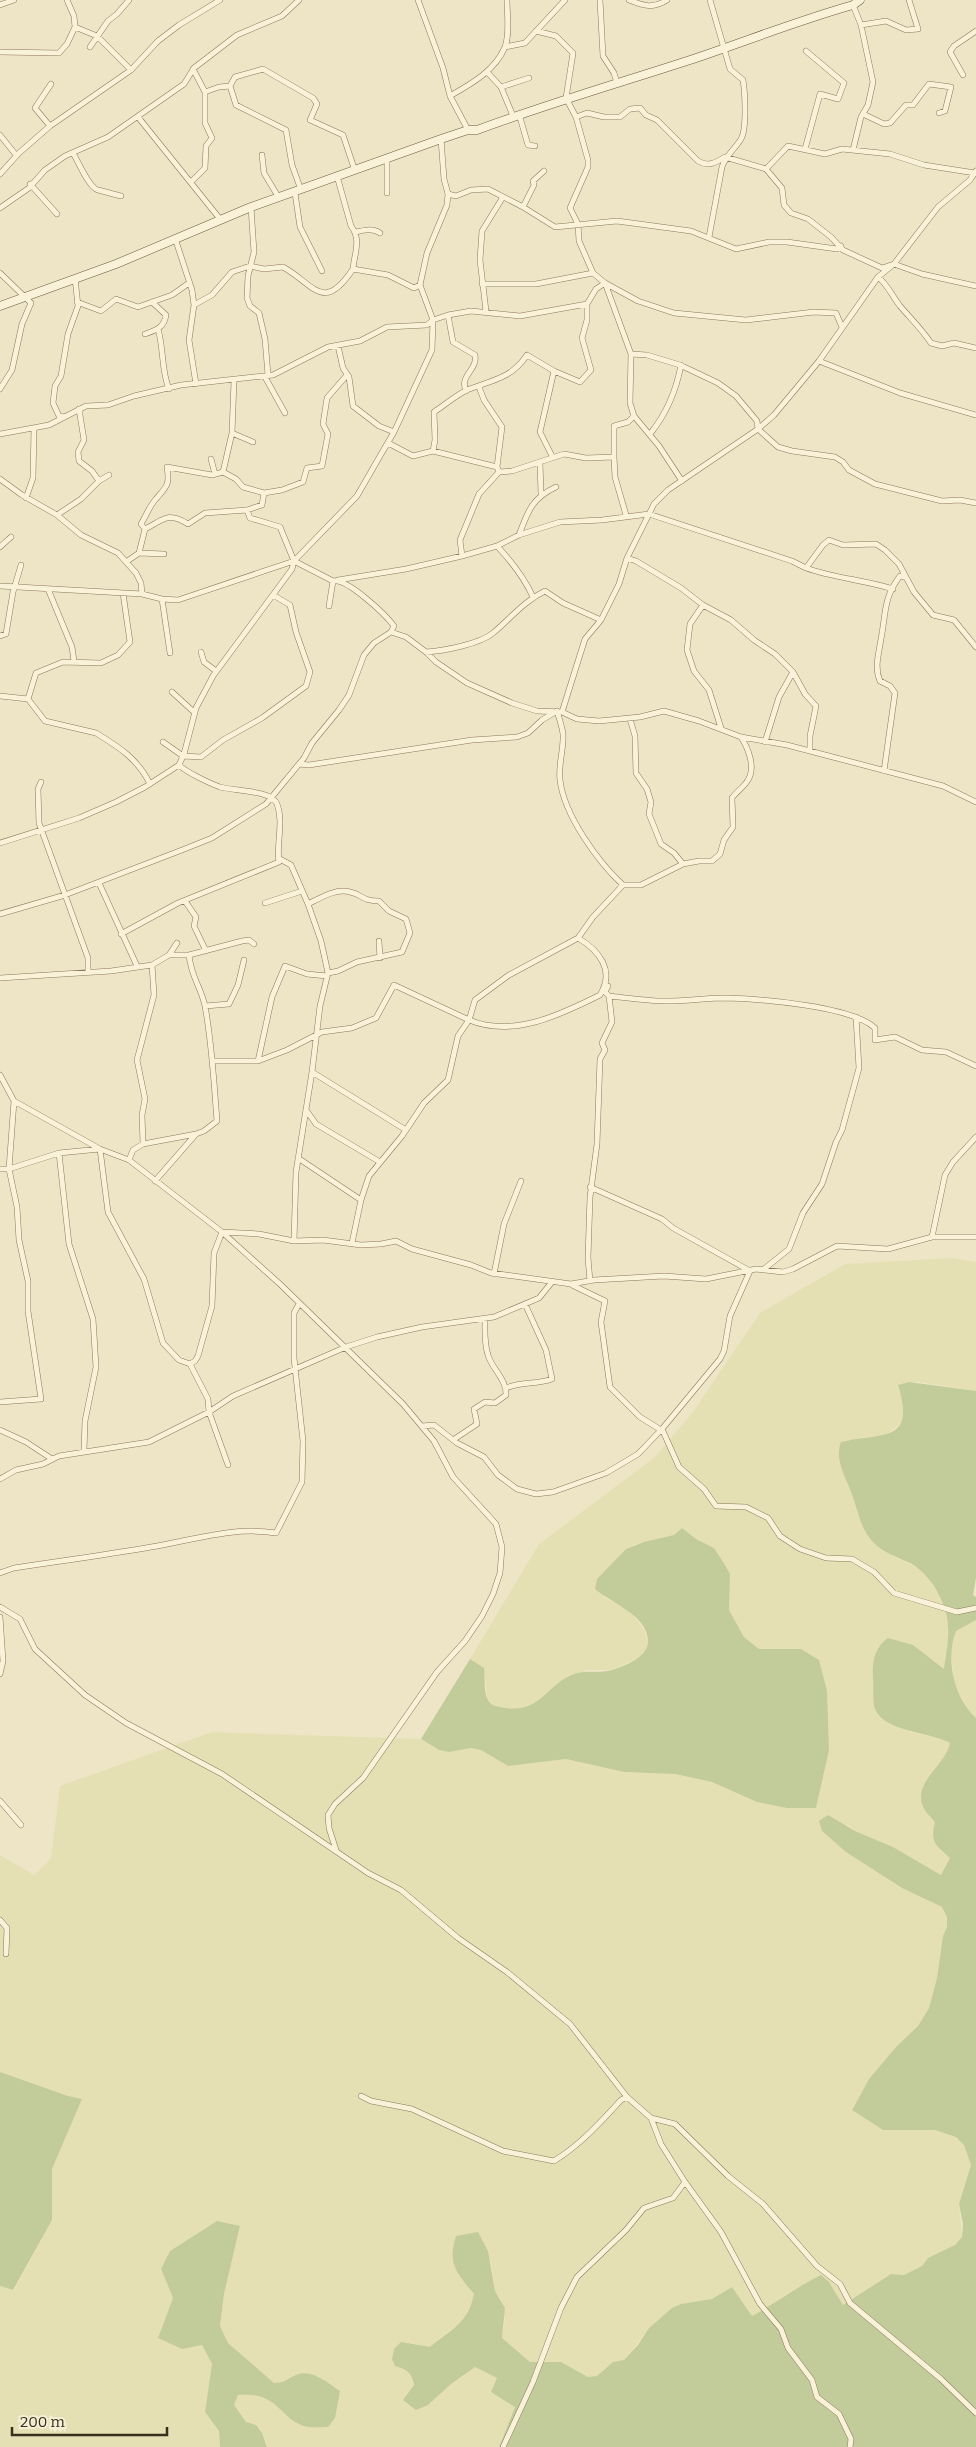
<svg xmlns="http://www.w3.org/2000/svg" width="976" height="2447" font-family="Bitter,serif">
  <rect width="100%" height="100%" fill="#eee5c6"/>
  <path fill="#e4e0b3" d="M951,1258l25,4v129l-57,-9h-10l-11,4 6,19 1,10 -6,10 -16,12h-21l-23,25 14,34 5,19 33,40 29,14 19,25 11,29 -5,47 -32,-25 -3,87 31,6 9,5 -2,10 -25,33 -1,21 13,16 -3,10 8,18 10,7 -9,17 -48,-28 -38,-16 -8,-7 -1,28 56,36 40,19 5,10v10l-4,9 -6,42 -8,30 -11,18 -22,21 -27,32 -17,30 31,21h52l22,7 7,8 7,20 -12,39 3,33 -7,8 -26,13 -7,8 -18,9 -13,-1 -48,31 -14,-23 -55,22 -22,12 -20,-29 -20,12 -56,22 -32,39 -11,2 -16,14 -9,1 -27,-15h-31l-21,-16 -7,-8 3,-19 -4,-20 -6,-8 -4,-30 -35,8 19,25 -3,10 -9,18 -18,12 -15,13h-10l-9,-4 -16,23 9,2 8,7 2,10 14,20 23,-21 24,-17 22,11 18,29 -16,40h-232v-5l-29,-28 -4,-9 4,-10 10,-1 22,5 9,6 7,10 54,-24 -26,-16h-20l-8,7 -12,1 -46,-40 -8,-17 4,-32 16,-67 -23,-6 -47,30 -9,18 12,29 -15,39 24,12 20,-4 10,19 -7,48 14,19 1,16h-220v-161l14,4 38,-70v-51l30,-70 -14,-3 -68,-24v-217l34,20 17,-17 9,-72 152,-54 209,7 18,11 10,2 22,-4 10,2 27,16 58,-7 58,13 50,2 38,8 45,20 30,6 14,-159h-43l-14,-12 -15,-27 1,-36 -16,-26 -18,-9 -14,-11 -8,7 -9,3 -30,6 -38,35 7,18 27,15 13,18 4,10 -2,10 -7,8 -28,12h-22l-20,5 -31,27 -21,7 -23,-3 -7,-8 -3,-30 -14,-9 69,-115 116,-87 38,-45 67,-99 85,-49z
    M976,1620v98l-8,-8 -14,-28 -3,-31 5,-20z"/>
  <path fill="#c2cc9a" d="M909,1382l67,9v187l-3,17 3,2v23l-20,11c-11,29 -2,66 20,87v729h-477l16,-40 -24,-15 6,-14 -22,-11 -24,17 -23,21 -12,5 -13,-10 11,-15c-2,-12 -7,-16 -19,-19l-3,-7 2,-10 7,-7 29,5c21,-18 38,-23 44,-53 -17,-21 -27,-30 -18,-58l22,-4 10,19 7,40 10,17 -3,30 28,24h31l27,15 9,-1 16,-14 11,-2 14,-15 11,-17 23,-20 9,-4 31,-5 20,-12 20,29c24,-13 45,-29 69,-41l8,7 14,23 48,-31 13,1 18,-9 6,-8 27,-13 7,-8 1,-13 -4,-20 12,-39 -7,-20 -8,-8 -21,-7h-52l-31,-20 17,-31 27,-32 22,-21 11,-18 8,-30 6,-42 4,-9v-10l-5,-10 -40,-19 -56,-36 -24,-21 -3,-10 9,-6 27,16 38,16 48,28 9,-17c-13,-11 -21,-17 -15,-35 -3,-6 -12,-12 -13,-19 -7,-24 24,-39 28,-61 -19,-11 -66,-11 -75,-34 -3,-8 -1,-22 -2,-30 -1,-17 1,-31 15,-41l25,7 31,24c4,-28 9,-47 -5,-74 -5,-11 -17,-25 -27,-31 -14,-7 -29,-11 -40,-23 -13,-15 -15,-35 -22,-52 -7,-17 -15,-30 -9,-47 42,-10 75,2 57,-57z
    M682,1528l14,11 18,9 11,17 5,9 -1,36 15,27 15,12h42l18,11 8,31 2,59 -13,58h-29l-30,-6 -45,-20 -37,-8 -51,-2 -58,-13 -58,7 -27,-16 -10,-2 -22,4 -10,-2 -18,-11 49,-80 14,9c2,12 -3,32 11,38 3,1 8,1 11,2 35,4 39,-21 65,-33 14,-6 28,-1 41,-5 13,-4 37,-13 36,-30 -1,-25 -37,-37 -53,-51l2,-10 29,-30 18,-7 30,-7z
    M0,2072l68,24 14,3 -30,70v51l-39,70 -13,-4z
    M217,2221l23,5 -16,68 -4,32 8,17 46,40c15,-1 11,-4 22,-8 15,-7 32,8 44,16l-5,27 -7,9c-6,0 -14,1 -20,0 -29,-6 -27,-36 -70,-32l-4,10 12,17 10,3 6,8 5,14h-47l-1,-16 -14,-19 7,-48 -10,-19 -20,4 -24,-11 15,-40 -12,-29 9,-18z"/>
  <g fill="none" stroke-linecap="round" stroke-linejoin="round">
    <g stroke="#89785c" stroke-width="6">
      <path id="street" d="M67,0l7,16 1,11 22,9 34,34
        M418,0l25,68 7,28 18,34
        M600,0l3,56 11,17 3,10
        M629,0c15,6 24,9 38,0
        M0,5l14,-5
        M853,5l8,20 12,57 -5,23 -7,12 -8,33
        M861,25l25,-4 20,9 12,-1 -9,-29
        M536,31l20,5 17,17 -7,45 10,19 12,43v7l-18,41 8,16 1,17 14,32 12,10 26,71 -1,49 4,13 25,30 23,35
        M90,47l18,-26 9,-7 12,-14
        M505,47l20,-4 40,-43
        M0,52l59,1 8,-9 8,-17
        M193,69l12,23 14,-5 11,-1 5,-9 28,-8 50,29 4,6 -7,16 33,15 12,36
        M487,72l14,15 12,29
        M963,75l-13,-23 4,-6 22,-15
        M230,86l6,19 50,25 6,35 9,25
        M501,87l28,-9
        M450,96c21,-12 45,-25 55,-49 5,-13 2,-33 2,-47
        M519,114l9,31 7,1
        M863,114l21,10 6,-1 16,-18h7l16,-21 22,3 -6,24 -6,2
        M138,117l82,102
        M576,117l11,-4 17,4h16l10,-8 10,-1 6,7 11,5 41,41c10,6 17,2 27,-4l41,12 16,19 2,17 7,8 17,6 23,18 12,13 39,18 12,-4 28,10 54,12
        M50,126l-15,-18 16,-24
        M0,135l16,20
        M805,149l15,-55 18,5 6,-16 -38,-32
        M73,153c5,8 16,35 25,37 8,2 15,4 23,6
        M262,155l2,18 15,25
        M387,160v33
        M766,169l22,-23 37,8 17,-5 48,5 34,11 51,8
        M0,174l19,-21 31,-27 81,-56 27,-29 21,-16 41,-25
        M337,176l14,50c11,14 3,28 2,43
        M191,182l14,-14 1,-22 6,-8 -7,-15v-31
        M30,184l27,30
        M295,193l5,34 22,44
        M448,194l8,2 15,-6 17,-1 35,18 32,20 62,-6 74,10 45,18 33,-7h18l50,7 4,-3
        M251,207l3,45 -6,24 -1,22 3,8 9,7 6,26 3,36
        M523,207l11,-22 -1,-4 11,-10
        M0,208l29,-20 16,-18 20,-14 43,-19 76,-53 10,-16 43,-33 45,-19 17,-16
        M356,232c8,-2 17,-4 24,1
        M709,237l13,-70c4,-12 13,-18 19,-28 6,-10 4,-47 2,-59l-13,-11 -20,-69
        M175,238l17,52 2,15
        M0,273l31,30 -9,21 -10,46 -12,19
        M878,277c10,8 14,19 22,29 11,13 20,21 31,37l11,3 12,-3 22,5
        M482,284h54l57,-11
        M77,302l24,9 15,-12 22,8 34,-12 17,-12
        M486,311l-6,-51 2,-29 21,-34
        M448,315l5,27 22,13c3,15 -16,20 -9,36
        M158,329c6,20 3,41 11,60
        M145,334c11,-4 19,-6 21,-19l-14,-13
        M338,346l5,22 6,9 4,29 26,20 15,6
        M631,354l16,1 33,10 38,18 18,13 21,25 1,8 20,18 14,4 43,6 8,5 6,8 26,14 67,17 18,-1 16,3
        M819,361l81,32 76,22
        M265,377l20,36
        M234,381l-2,52 -9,39 13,7 7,8 21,6 18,-3 21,-8 4,-14 15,-2 6,-32 -5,-10 4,-26 20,-23
        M196,384l-7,-44 5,-35 18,-10 20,-23 18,-6 14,3 19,-2c31,17 40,47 70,2l35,6 26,13 6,-3
        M479,387l5,13 18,27 -5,40
        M65,417l-6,-1 -6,-13 2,-17 6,-10 7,-42 10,-28 -3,-28
        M232,433l21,9
        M0,434l49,-9 37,-19 22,-1 26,-9 47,-11 92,-10 55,-28 32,-6 27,-14 40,-2 6,-5 15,-5 23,-4 49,5 67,-12
        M650,434c17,-21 26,-42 31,-69
        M388,443l25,13 20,-5 64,16 2,5
        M433,451l2,-11 -1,-28c11,-7 22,-17 33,-22 25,-10 44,-11 60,-35l27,16
        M552,456l-12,-24 14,-61 26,11 11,-12 -9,-32 5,-18v-16l9,-15 9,-6 33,18 36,12 72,7 68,-8 22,1 6,14
        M614,457v-31l14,-4 6,-6
        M211,459l4,15
        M540,462l1,32
        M0,479l22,16 35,20 24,20 37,18 18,20 5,10 1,11
        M99,481l10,-6
        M26,498l7,-20 1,-50
        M247,510l3,8 30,9 14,34 39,20c14,-3 52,33 61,45l-3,6
        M57,515l24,-16 18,-18 -7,-10 -13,-10 -1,-9 6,-12 -5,-31
        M145,529c18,-9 23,-18 43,-5l17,-11 42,-3 15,-5 2,-12
        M519,535c9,-24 13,-37 37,-48
        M497,546c15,16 27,31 36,51
        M0,547l11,-10
        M139,553l25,1
        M462,556l-2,-16 19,-46 20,-22 13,-1 52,-17 22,4 28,-1 1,20 11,38
        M627,558l9,3 45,27 22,17 28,15 23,20 21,14 18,18 12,22 11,12 -6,30v15
        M126,562l13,-9 6,-24 -4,-5c5,-8 9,-19 15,-25 11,-13 14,-14 11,-32l45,8 11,-3
        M806,568c28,10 58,12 87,21
        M338,580l68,-11 56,-13 35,-10 22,-11 41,-13 42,-2 47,-6 143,47 14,7 17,-23 6,-5 14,5 33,-1 9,6 14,14 15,28 19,23 21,5 22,27
        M0,586l142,8 20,5 16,1 116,-39 63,-65 23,-40 14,-24 38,-82 1,-30 -13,-35 7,-32 20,-48 1,-11 -4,-15 -3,-40
        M48,589l24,58 2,14
        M123,593l7,49 -12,13 -17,8 -38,-1 -27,11 -8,26 17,22 51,12c23,14 42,26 54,51
        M162,599l8,54
        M703,605l-13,19 -3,26 7,21 15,19 12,38
        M329,606l4,-25
        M0,636l6,-2 7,-42 8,-27
        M201,652l3,10 12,9
        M426,652c17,-1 54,-8 67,-19 18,-15 31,-32 52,-42l18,12 38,17 18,-36 8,-26 27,-54 14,-14 90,-61 16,-14 45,-54 59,-84 16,-13 44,-57 32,-27 6,-9
        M172,692l23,21
        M0,696l28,3
        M562,712l23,-73 16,-19
        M630,719l5,17 1,37 11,16 4,13 -2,12 12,30 13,9 9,11
        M163,742l20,14 18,1 22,-17 39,-22 44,-32 4,-14 -14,-40 -6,-27 -17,-10
        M765,742l14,-45 14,-25
        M299,764l10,1 163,-25 45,-3 11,-4 14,-13 15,-9
        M884,771l11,-78 -5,-7 -10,-5c-6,-14 -1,-28 1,-42 5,-25 2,-41 19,-63l4,1
        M41,782l-3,7 1,34 49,135v13
        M0,843l79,-25 37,-16 29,-15 34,-22 5,-11 12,-46 17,-32 79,-107 2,-8
        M278,858l13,7 17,39 13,37 7,32 -8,33 -8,66 -16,100 -2,69
        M99,883l38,83
        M623,885h18l42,-21 16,-3h13l8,-7 4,-14 9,-13 -1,-29c4,-6 13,-12 16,-18 8,-13 0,-32 -7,-43
        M185,901l11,16 -2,9 12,25
        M265,903l37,-12
        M308,904c12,-6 28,-16 42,-12 13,3 12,9 29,9l10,10 17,8 4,14 -8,19 -45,10 -19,9 -10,2
        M0,914l65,-19 117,-45 30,-12 54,-34 38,-46 8,-15 27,-33 10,-15 15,-40 10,-12 17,-11 15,5 20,15 10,10 31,21 45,20 25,8 25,1 15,7 22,2 41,-4 24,-6 35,10 42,16 46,8 156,41 33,16
        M121,934l57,-31 101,-41c-3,-18 5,-40 -2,-58 -5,-14 -44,-13 -57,-17 -11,-4 -34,-15 -41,-22
        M379,941l1,17
        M169,955h20l53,-14 7,-1 5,4
        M0,978l111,-7 41,-6 17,-10 8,-12
        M609,996c19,2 38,5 57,5 21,0 41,-3 61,-3 33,1 125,8 148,30v12l20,-3 27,13 24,2 30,14
        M205,1006l24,-2 9,-19 6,-25
        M212,1061h46l29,-11 35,-18 30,-4 24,-10 18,-33 75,35 6,-20 34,-25 69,-37
        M258,1061l14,-64 13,-31 22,8 20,2
        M312,1072l94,58
        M0,1075l14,26 86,48 29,11 93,72 59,53 122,119 31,37 19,36 43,47 6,23 -2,26 -7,21 -11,22 -17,25 -28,31 -74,106 -28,26 -7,11 1,13 7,22
        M306,1110l10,14 64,38
        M143,1144l-1,-29 3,-16 -8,-39 17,-65 -2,-30
        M59,1153l10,91 24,75 3,48 -11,54 -1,29
        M298,1158l63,42
        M129,1160l4,-10 10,-6 53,-10
        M0,1169h9l50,-16 41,-4 8,63 36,67 19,64 16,17 11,4 18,35 1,13 19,53
        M155,1181l41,-47 8,-3 13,-10c-3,-38 -5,-77 -12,-115 -4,-19 -14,-29 -16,-51
        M222,1232l37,2 35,7 29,-1 38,5 20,-1 15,-3 16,8 59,16 20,8 80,11 23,-4 70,-4 42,3 50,-10 27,3 10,-3 44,-23 51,3 44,-12h44
        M932,1237l13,-62 8,-13 23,-25
        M352,1243l9,-43 8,-24 33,-40 22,-33 24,-23 10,-44 11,-16c44,18 91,-5 131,-25 15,-24 0,-44 -22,-57l15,-21 30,-32c-25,-23 -59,-70 -63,-105 -2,-15 4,-31 3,-46 -1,-8 -4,-16 -6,-23
        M764,1269l25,-20 14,-36 19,-29 14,-42 6,-12 17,-62 -3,-51
        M494,1274l10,-50 17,-43
        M590,1281l-2,-23 2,-61 7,-53 3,-85 5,-9 -3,-7 10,-21 -3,-26 -4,-4 3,-6
        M572,1285l33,16 -4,21 9,65 30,30 21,13
        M190,1364l5,-3 3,-5 14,-50 2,-53 8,-21
        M506,1388c16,-7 30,-3 46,-9l-6,-29 -21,-46
        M0,1402l41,-3 -13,-88v-30l-9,-41 -2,-33 -8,-38 5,-68
        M422,1426l12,-1 23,18 27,14 14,18 19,14 19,5 17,-2 53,-19 32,-19 24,-25 58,-70 4,-8 6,-35 20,-45 -77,-43 -11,-9 -72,-32
        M662,1429l17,38 25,22 12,17 30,1 22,11 12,18 20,13 26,9 26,1 22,13 20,21 63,19 19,-4
        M0,1430l26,12 26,17
        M453,1440l24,-16 -3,-15 11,-7 10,1 11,-8c1,-15 -14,-26 -18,-40 -4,-12 -3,-24 -3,-36
        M0,1479l16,-9 27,-6 16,-8 90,-14 60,-30 24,-16 113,-49 31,-10 45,-10 72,-10 45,-19 13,-16
        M0,1573l14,-5c46,-7 92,-13 137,-21 43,-7 82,-21 125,-14l26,-51 1,-41 -9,-83v-45l5,-9
        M0,1607l20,12 15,30 50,46 41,28 96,51 146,99 33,17 57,48 49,34 63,52 57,73 24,21 10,26 24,38 36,50 39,72 21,25 7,19 24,32 5,17 22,17 12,25 -1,8
        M0,1617l3,44 -3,13
        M0,1801l21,24
        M0,1920l7,8 -1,26
        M361,2096l10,5 41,8 91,42 51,10c26,-16 46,-38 67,-61l6,-3
        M651,2118l24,6 53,52 35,28 54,62 23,18 10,19 91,76 35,34
        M503,2447l30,-65 28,-74 16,-31 49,-47 18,-22 29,-10 12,-16"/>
    </g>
    <g stroke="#6b593f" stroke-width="9">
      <path id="secondary" d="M0,306l116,-42 135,-57 190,-68 27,-9h9c70,-26 139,-46 210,-69 55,-18 109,-40 166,-56l7,-5"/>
    </g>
    <use href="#street" stroke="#f9f2d9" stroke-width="5"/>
    <use href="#secondary" stroke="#f9f2d9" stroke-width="8"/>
  </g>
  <path d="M12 2427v8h155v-8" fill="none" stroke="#3a2e1f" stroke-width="2.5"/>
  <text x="20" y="2427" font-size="15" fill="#3a2e1f" stroke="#f5efd5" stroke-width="4" paint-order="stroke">200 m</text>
</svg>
